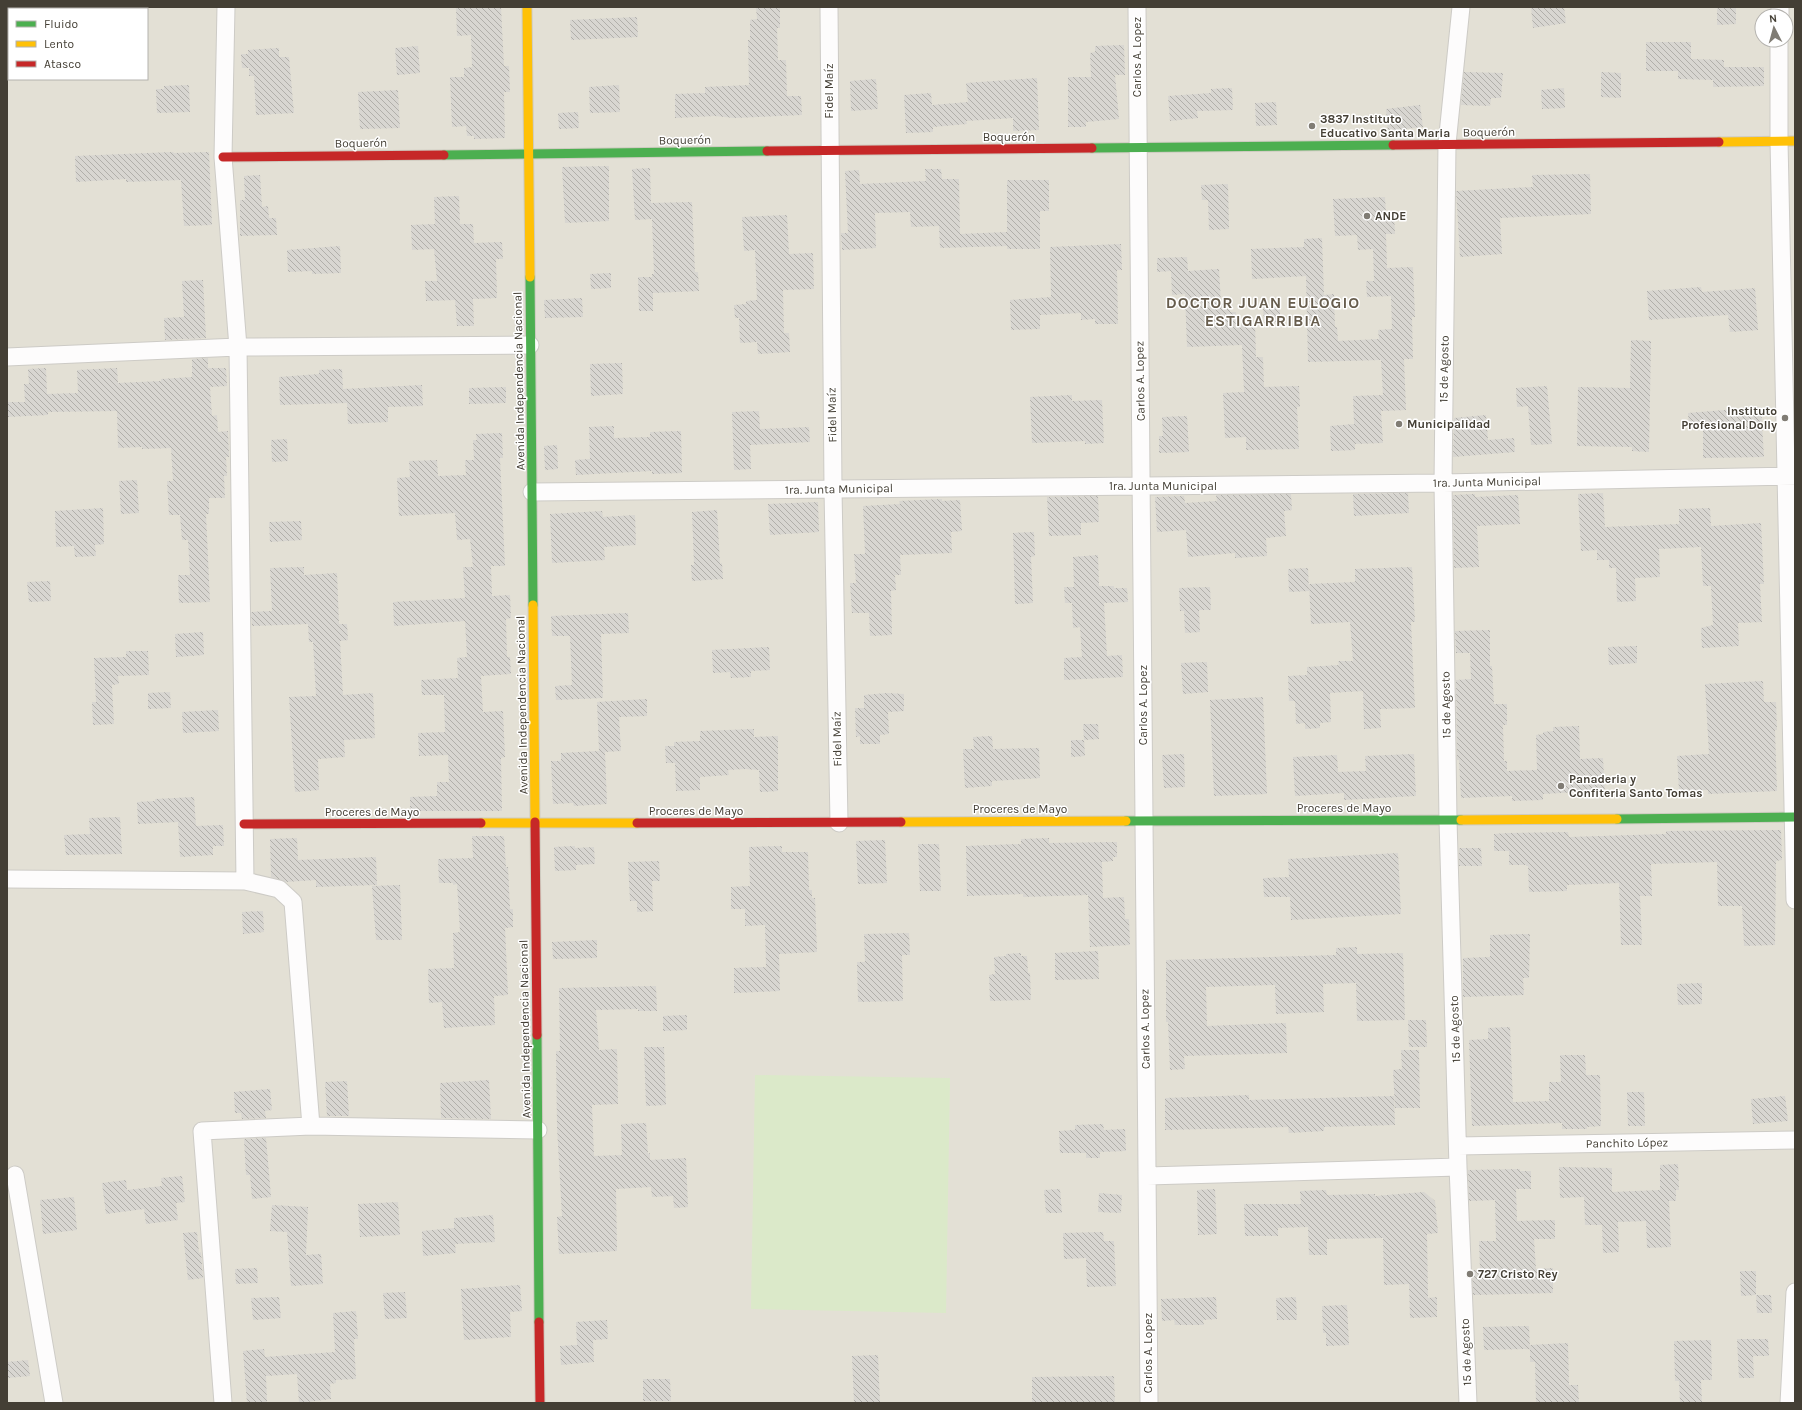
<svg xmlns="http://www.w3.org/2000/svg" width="1802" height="1410" font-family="Karla,sans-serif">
  <defs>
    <pattern id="building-back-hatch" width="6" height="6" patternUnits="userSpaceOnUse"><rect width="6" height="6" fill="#d8d6d1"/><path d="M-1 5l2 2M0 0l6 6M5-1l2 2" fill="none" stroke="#b1afaa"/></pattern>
  </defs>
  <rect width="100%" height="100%" fill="#efeee8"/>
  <path fill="#e3e0d5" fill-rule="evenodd" d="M7,7h1788v1396h-1788zM9,9h138v70h-138zM1762,16h24v24h-24z"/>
  <path fill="#dbe9c9" d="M755,1075l195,3 -4,235 -195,-4z"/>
  <path fill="url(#building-back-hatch)" d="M456,7h45l3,59h5l1,26h-6l1,46 -31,1v-3h-7l-1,-10 -14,1 -2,-50h14v-9l8,-1 -1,-32 -14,1z
    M756,7h24v21h-3l1,32h8l1,36h14l1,19 -68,3 -19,-2 -40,2v-24l30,-1v-6l44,-2 -1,-45h2v-20l7,-1z
    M1531,7h33l2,16 -33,5z
    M1717,7h19v17l-19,1z
    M637,17l1,20 -67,3 -1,-20z
    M1646,42h45v17l33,1v7h40v19l-51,1v-7l-35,-1v-8h-32z
    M1124,45l1,30h-10l4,44 -33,3v5h-18v-50h23l-1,-24 5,-1v-6z
    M418,46l2,27 -23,2 -2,-27z
    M279,48v9h10l5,56 -38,2 -2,-39h-5v-8h-7l-1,-14h7v-4z
    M1464,72l39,1 -2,25h-10l-1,8 -29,-1z
    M1601,72l20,1v25l-20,-1z
    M1037,78l2,52 -26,1v-13l-47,3 1,3 -34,3v5l-27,1 -2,-38 27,-2 1,12 36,-3 -2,-19z
    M876,79l2,30 -27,2 -1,-30z
    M189,85l1,27 -33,1 -1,-24h8v-3z
    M619,85l1,27 -30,1 -1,-26z
    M1232,88l1,22 -36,1 1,7 -28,3 -2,-25 43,-3v-4z
    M1564,88l1,20 -23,1 -1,-19z
    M398,90l2,38 -40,1 -2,-37z
    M1276,102l1,23 -21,1 -1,-23z
    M1420,105l3,22 -35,4 -2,-22z
    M578,112l1,16 -20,1 -1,-16z
    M173,152l1,1 35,-1 3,73 -28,1 -3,-46 -55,2v-3l-50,3 -1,-26z
    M609,166v55l-44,2 -3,-56z
    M650,168l1,35 41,-1 3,70h3l1,19 -46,2v18h-14l-1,-34h14v-3h2l-2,-55 -17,1 -3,-51z
    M925,169h16l1,10h17l1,55 47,-2v-52h42v31h-9v38h-33v-3l-67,2 -1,-22 -28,1 -1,-15 -35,1 1,35 -34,2 -1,-17h7l-3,-62 14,-1 1,14 66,-3z
    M1590,174l1,40 -91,4 2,36 -42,3 -4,-66 77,-4 -1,-12z
    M260,175l2,32 6,-1 1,12h7l1,17 -37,1v-36h5l-1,-24z
    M1228,184l1,45 -20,1 -1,-30h-6l-1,-15z
    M459,196l1,28h13l1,19 28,-1 1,17h-7l1,39 -24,1 1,27h-17l-2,-26 -29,1 -1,-20h12l-3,-32 -22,1 -1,-25 24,-1 -1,-27z
    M1385,197l1,17 8,-1 1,21h-9l1,34 26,-1 2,50h-3l1,42h-9l2,51 -25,1 2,32 -28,1v6l-24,1 -1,-25 24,-2 -1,-28 30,-1 -2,-35 -73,2 -2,-86 -54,3 -1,-30 53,-2v-8l18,-1 2,57 10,-1 1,33h2l1,14 41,-2 -1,-9 14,-1 -1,-33 -24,1 -1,-16h8l-1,-32 -15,1 -1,-15 -22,1 -2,-37z
    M787,215l2,39 24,-1 1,36 -31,1 1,43h5l1,19 -32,2 -1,-12 -17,1 -1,-25h-4l-1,-13 12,-1v-3l11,-1 -2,-50 -11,1 -2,-34z
    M1121,244l1,26h-5l1,54h-23v-5l-14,1v-7l-41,2v14l-29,1 -1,-30 41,-3 -1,-50z
    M340,246l1,27 -29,1v-3l-24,1 -1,-22z
    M1187,257l1,14 31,-2 2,34h4v6h5v3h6v12l19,-1 1,34h7l1,30 35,-1 1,21h-3l2,42 -53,1v-13l-21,1 -2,-45 21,-1 -2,-47 -55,2 -2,-53 -13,1 -1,-24 -14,1v-14z
    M611,273v15l-20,1 -1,-15z
    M203,280l3,58 -41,2 -1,-22 20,-1 -2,-36z
    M1701,287l1,5 53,-4 3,42 -28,2 -2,-17 -79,5 -2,-29z
    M582,298l1,19 -38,1 -1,-18z
    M1280,307v15l-16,1 -1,-15z
    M1631,340l20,1 -2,111 -17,-1v-4l-55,-1 1,-59 52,1z
    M208,358v10h18l1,18 -17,1 2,29 5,-1 1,17 10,-1 1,26h-3l1,19h-3l1,22h-16v16h-3l4,88 -31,1 -1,-28h12l-2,-35h-6l-2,-25h-11l-2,-34h6l-2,-33 -29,1v-2l-24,1 -1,-37 -69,1v3l-41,2v-15h18l-1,-18h5l-1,-15 18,-1 1,26 31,-1 -1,-23 40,-2 1,15 43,-2v-2l31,-2v-18z
    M622,363l1,31 -32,2 -1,-32z
    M342,369l1,20 79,-4 1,21 -35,1v15l-40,2 -1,-21 -67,2 -1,-28 40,-3v-4z
    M1547,386l5,58 -21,1 -3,-39 -11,1 -1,-19z
    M506,387v16l-37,1v-16z
    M1072,395v6l30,-1 2,43 -19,1v-3l-53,2 -2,-46z
    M1761,407l3,50 -61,1v-30l-14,1 -1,-16z
    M759,411l1,18 49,-2 1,15 -60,3 1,24 -17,1 -2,-58z
    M1486,415l2,25 26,-2 1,14 -62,5 1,-39z
    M1187,416l2,36 -30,1v-17h4l-1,-19z
    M614,426v12l36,-1v-5l31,-1 1,42 -30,1v-3l-76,4 -1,-15 15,-1 -1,-32z
    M502,433l1,25h-3l5,108h-14l1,30 18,-1 1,23 -5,1 1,38h3l1,17 -30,2 2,36 20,-1 2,46 -4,1 1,53h-92v-14l27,-1v-14h12l-1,-27 -29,1 -1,-23 27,-1 -1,-37h-22l-1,-15 37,-2 -1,-20 10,-1 -2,-36 -71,5 -1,-24 72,-4 -2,-31h10l-3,-28 -13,1 -2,-27 -56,3 -2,-38 13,-1 -1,-16 28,-1 1,16 28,-1 -1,-15h9l-1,-20h4l-1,-6z
    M287,439l1,22 -16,1 -1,-22z
    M557,445l1,24 -13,1 -1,-24z
    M137,480l2,33 -18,1 -2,-33z
    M1408,493l1,20 -55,3 -1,-22z
    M1603,493l2,34 74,-3v-15l31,-1 1,18 50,-3 3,61h-4l2,38 -24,1 1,23 -37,2 -1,-20 12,-3 -2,-39h-8l-2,-39 -42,2 1,28 -25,1 1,23 -19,1 -1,-34h-7v-8h-12v-10l-16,1 -3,-57z
    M1291,494l1,16 -8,1 2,25 -20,2 1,18 -32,2v-5l-47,4 -2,-27 -29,2 -2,-35 29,-1 1,7 32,-2 -1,-6z
    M1475,494v3l43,-2 2,29 -43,2 2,41 -25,1 -1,-73z
    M1098,496l1,26 -18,1v12l-32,1 -2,-39z
    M942,499v2l18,-1 2,31 -11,1 1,21 -52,2 1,20h-6l1,15 -5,1 1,44 -22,1 -1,-23h-17l-2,-30h6l-2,-29h11l-2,-48 37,-2 -1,-3z
    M818,502l1,30 -49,3 -2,-31z
    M103,508l1,36 -9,1 1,11 -21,1 -1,-11 -18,1 -1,-36z
    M717,510l3,54 2,-1 1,16 -31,2 -1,-16h3l-2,-53z
    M602,511l1,6 32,-2 1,30 -32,2 1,13 -53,3 -2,-49z
    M301,521l1,19 -32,2 -1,-20z
    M1034,532l1,24 -4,1 2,46 -18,1 -2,-71z
    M1098,555l1,31h15v2h13l1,14 -24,1 3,53 15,-1 1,22 -59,3v-22l18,-1 -2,-30 -7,1 -1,-25h-7l-1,-16h10l-1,-30z
    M304,567v8l33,-2 2,51h8l1,16 -8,1 3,54 30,-2 2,45 -31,2 1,17 -27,2 1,31 -24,2 -6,-95 27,-1 -3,-54h-4l-1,-18 -56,2 -1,-14 21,-1 -2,-43z
    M1412,567l3,55h-4l4,86 -35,1 1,19 -17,1 -1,-38 -33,2 1,29 -11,1v5l-15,1v-6l-9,1 -1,-23h-6l-1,-25 19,-1v-8l32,-2 -1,-4h15l-3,-39 -39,2 -2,-40 46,-2v-13z
    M1308,568l1,23 -20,1 -1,-23z
    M50,581l1,20 -22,1 -2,-20z
    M1210,587l1,23h-12l1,22 -15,1 -1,-22h-4l-1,-23z
    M628,613l1,20 -28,1 2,64 -47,2 -1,-14 17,-1 -2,-49h-18l-1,-20z
    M1490,630v36h2l2,38h13v21h-4l1,36h3v10l30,-1 -1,-35 7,-1v-2l10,-1v-4l26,-1 1,33 23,-1 2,36 -26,1v-3l-36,2v6l-31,1v-5l-51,2 -2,-38h-2l-1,-80 15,-1 -1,-26h-14l-1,-22z
    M203,632l1,23 -28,2 -1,-23z
    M1637,646v17l-28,2 -1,-18z
    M769,647l1,23 -19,1v6l-20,1 -1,-6 -17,1 -1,-23z
    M126,651h22l1,24 -31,1 1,8 -7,1 2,39 -21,1 -1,-23h4l-2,-44 32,-1z
    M1207,662l1,30 -25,2 -2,-31z
    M1763,681l1,21h12l1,28h-2l2,61 -69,3v-4l-29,1 -2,-35 32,-2 -4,-70z
    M170,692l1,16 -23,1v-16z
    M887,693l17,1v17l-16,1 1,22 -9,1v9h-20v-8l-4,1 -1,-29h9v-13z
    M1263,697l4,97 -53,2 -4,-96z
    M647,699v17l-28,1 2,34 -16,1 2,52 -33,2 -1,-3 -20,1 -2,-43h10v-8l38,-2 -2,-49z
    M218,710l1,21 -36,2 -1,-21z
    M1083,724h15l1,15 -15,1z
    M754,729v8l24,-1v55l-18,1 -1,-22 -14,-1 -17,1 1,5 -29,2v13l-24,1 -1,-28h-9l-1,-17h9v-4l26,-1v-10z
    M992,736l1,13 46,-1 1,30 -48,3v5l-27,2 -2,-39h11l-1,-12z
    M1071,740h13l1,16 -14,1z
    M1184,754l1,33 -21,1 -2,-33z
    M1414,754l2,42 -72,4v-7l-49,3 -2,-39 44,-2 1,17 28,-1 -1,-15z
    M194,797l2,29 27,-1 1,21h-11v9l-33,2 -2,-35 -40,2 -1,-22 18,-1v-2z
    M120,817l2,37 -56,1 -2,-20 26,-1 -1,-16z
    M1781,830l1,30 -6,1 -1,84 -31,1 -2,-40h-24l-1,-44 -66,2 1,32h-12l2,49h-21l-2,-62 -52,2v6l-38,1 -1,-26h-2v-1h-17v-14h-15v-17l14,-1 60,-1 1,5 97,-3v-3z
    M472,836h31l1,1 2,30h2l2,42h3v18l-8,1 3,67 -14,1 1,29 -51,3 -2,-26 -13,1 -1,-34 26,-1 -1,-35 7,-1 -3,-48 -4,1v-2h-14l-1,-24 35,-1z
    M297,838l1,22 78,-3 1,28 -61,2v-7l-30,2 -15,-5 -1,-38z
    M1049,838v5l68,-1v15h-4v4l-11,1 1,36 21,-1 1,22h4l1,26 -40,2 -2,-52 -65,2v-3l-56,2 -1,-50 55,-2v-5z
    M885,840l2,43 -29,1 -2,-43z
    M918,844h21l2,47h-21z
    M575,846v2l19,-1 1,17 -19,1v5l-21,1 -1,-24z
    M782,846v6h26l1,38h3v8h3l2,54 -38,2 1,37 -46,2v-25l32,-1 -1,-42 -20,1v-17h-14v-22l19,-1 -1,-39z
    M1459,848h22l1,18h-23z
    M1398,853l3,61 -110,6 -1,-23h-26l-1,-19 26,-1 -1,-18z
    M659,861l1,20h-8l1,30 -16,1v-11h-7l-2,-39z
    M400,885l2,55h-26l-4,-54z
    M263,911l1,21 -21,2 -1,-22z
    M909,933l1,22h-8l1,46 -45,1 -1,-40h8l-1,-28z
    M1530,934l-1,44h-6l1,17 -61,2v-39l27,-1v-22z
    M597,940v18l-44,1 -1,-17z
    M1357,947v7l46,-1 2,67 -48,1 -1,-38 -33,1 1,28 -48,2 -1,-29 -69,2 1,39 79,-3 1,30 -103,3 1,13 -15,1 -2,-48h-2v-62l170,-5v-7z
    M1098,951l1,28 -44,1v-27z
    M1021,953v3h6l1,17h2l1,27 -41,1 -1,-26 6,-1 -1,-17 12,-1v-2z
    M1702,983v21l-24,1 -1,-21z
    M656,986l1,25h-19v-2l-42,1 3,40 18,-1 1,55 -26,1 2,51 28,-1 -1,-31 25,-1 2,31 2,-1v7l36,-2 2,49 -14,1 -1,-12 -21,1 -1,-10 -35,2 1,62 -58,3 -2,-37 5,-1 -5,-89 -1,-76h4l-1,-63z
    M687,1015v15l-24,1v-15z
    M1408,1020h18l1,27h-18z
    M1510,1027l3,75 36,-1v-19h12l-1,-27h25l1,20h14l1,51 -14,1v2h-25v-6l-90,3 -3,-86 19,-1v-11z
    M644,1047h20l2,58 -20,1z
    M1401,1050h18l1,58h-25l-2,-38 9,-1z
    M489,1080l2,39 -50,-1 -1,-35z
    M347,1081l2,35h-22l-2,-34z
    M270,1089l2,21 -7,1 1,7 -24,1 -1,-6h-6l-1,-21z
    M1627,1092h17l1,34h-17z
    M1249,1095v5l145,-4 1,29 -71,2v4l-35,2 -1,-6 -123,3v-32z
    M1785,1096l3,25 -35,3 -2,-25z
    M1103,1124l1,6 21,-1 1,22 -26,1v6h-14v-5h-26l-1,-22 16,-1v-5z
    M266,1138l5,59 -19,2 -2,-24h-4l-2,-36z
    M1678,1164l1,26h-3v11h-7l2,46 -24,1 -1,-27 -28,1 1,30 -16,1 -1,-28h-17l-1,-28 -24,1 -1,-31 53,1v24l48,-2v-25z
    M1520,1169v2h11v18h-15l1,32 38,-1v19h-21l2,30 17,-1v25l-80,2 -1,-25h8l-1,-29h17l-1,-41 -26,1 -1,-31z
    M182,1176l3,26 -9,1 2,17 -32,4 -2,-15 -38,5 -4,-31 24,-3 1,10 35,-4 -1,-8z
    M1060,1189l2,24h-16l-2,-23z
    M1215,1189l2,45 -19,1 -1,-45z
    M1326,1190l1,5 48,-1v2l49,-4 11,9 3,32 -11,1 1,64 9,-1v20l-27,1 -1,-34 -25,1 -1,-47 -56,1v16h-18l-1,-28 -30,1v8h-33l-1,-32h57l-1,-13z
    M1099,1193l23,2 -1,18 -23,-1z
    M74,1197l3,33 -34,4 -3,-34z
    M398,1202l2,33 -40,2 -2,-33z
    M272,1205l36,2 -2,48 15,-1 2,30 -32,2 -4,-54 -17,-1z
    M493,1215l2,27 -40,2 1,9 -33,3 -1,-25 32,-3v-10z
    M197,1232l2,21 2,-1 2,26 -15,2 -5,-47z
    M1103,1232l1,9h10l2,45 -29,1 -1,-29 -22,1 -1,-26z
    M257,1268l1,15 -22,1 -1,-15z
    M1740,1271h16v24l-15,1z
    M520,1285l2,26 -12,1 1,25 -47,3 -3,-51z
    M405,1292l2,26 -22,1 -2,-26z
    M1756,1295h15l1,18h-15z
    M279,1297l2,21 -28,2 -2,-22z
    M1216,1297l1,22 -14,1 1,5h-29l-1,-5 -12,1 -1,-22z
    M1296,1297l1,23h-20l-1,-22z
    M1347,1305l2,40 -23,1v-13h-3l-1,-27z
    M356,1311l2,28h-4l2,40 -20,1v3l-6,1 1,15 -32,4 -2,-29 -31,2 1,26 -20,1 -4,-52 21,-2 1,8 70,-5 -2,-39z
    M607,1320l1,19 -15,1 1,22 -33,3 -1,-19 17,-1 -1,-23z
    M1529,1326l1,23 -46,1 -1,-23z
    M1737,1339h31l1,17h-16l1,22h-15z
    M1711,1340l1,40h-11l1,23h-22l-1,-22h-4l-1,-40z
    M1568,1343l1,42h9l1,18h-43l-1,-41h-5v-17z
    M878,1355l2,48h-26l-2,-47z
    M28,1360l2,16 -23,2v-16z
    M1114,1376l1,27h-83v-26z
    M643,1379h27l1,22h-28z"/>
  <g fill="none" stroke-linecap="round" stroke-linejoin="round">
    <g stroke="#cdcbc6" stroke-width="19">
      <path id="street" d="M226,7l-3,150 15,190 7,534
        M829,7l4,482 6,334
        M1137,7l12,1396
        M1461,7l-14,137 -4,339 5,337 10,347 10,236
        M1780,16v-9
        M1779,40v101l16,759
        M7,357l231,-10 292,-2
        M532,492l911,-9 352,-7
        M7,879l238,2 34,8 14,13 18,224
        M1458,1146l337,-6
        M15,1175l39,228
        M1147,1176l311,-9
        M223,1403l-21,-272 109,-5 227,4
        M1789,1403l6,-111"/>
    </g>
    <g stroke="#cecbc0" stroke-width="11">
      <path id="fast" d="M1092,148l301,-3
        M444,155l323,-4
        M530,277l3,328
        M1617,819l178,-2
        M1126,821l335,-1
        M537,1035l2,287"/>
    </g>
    <g stroke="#cecbc0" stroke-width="11">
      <path id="slow" d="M527,7l3,270
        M1719,142l76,-1
        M533,605l2,217
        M1461,820l156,-1
        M901,822l225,-1
        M481,823h156"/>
    </g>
    <g stroke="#cecbc0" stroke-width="11">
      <path id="jam" d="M1393,145l326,-3
        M767,151l325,-3
        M223,157l221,-2
        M535,822l2,213
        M637,823l264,-1
        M244,824l237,-1
        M539,1322l1,81"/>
    </g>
    <use href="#street" stroke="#fdfcfc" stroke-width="17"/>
    <use href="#fast" stroke="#4caf50" stroke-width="9"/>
    <use href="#slow" stroke="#ffc107" stroke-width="9"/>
    <use href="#jam" stroke="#c62828" stroke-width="9"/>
  </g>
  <g fill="#807c74" stroke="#fff" stroke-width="1.5">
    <circle cx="1312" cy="126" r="4"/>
    <circle cx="1367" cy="216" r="4"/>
    <circle cx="1785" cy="418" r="4"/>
    <circle cx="1399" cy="424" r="4"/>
    <circle cx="1561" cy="786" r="4"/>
    <circle cx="1470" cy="1274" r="4"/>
  </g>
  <g text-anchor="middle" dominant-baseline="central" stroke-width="3" stroke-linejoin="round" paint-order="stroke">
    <g font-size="12" fill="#443f35" stroke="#fff">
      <text transform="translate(1137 57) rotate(-90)">Carlos A. Lopez</text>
      <text transform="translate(829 91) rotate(-90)">Fidel Maíz</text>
      <text transform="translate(1489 132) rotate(-1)">Boquerón</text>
      <text x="1009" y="137">Boquerón</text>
      <text transform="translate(685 140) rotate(-1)">Boquerón</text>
      <text transform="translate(361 143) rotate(-1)">Boquerón</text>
      <text transform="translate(1444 369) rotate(-89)">15 de Agosto</text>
      <text transform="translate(519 381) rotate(-91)">Avenida Independencia Nacional</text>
      <text transform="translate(1140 381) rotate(-91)">Carlos A. Lopez</text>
      <text transform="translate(832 415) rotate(-91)">Fidel Maíz</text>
      <text transform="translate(1487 482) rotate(-1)">1ra. Junta Municipal</text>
      <text x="1163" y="486">1ra. Junta Municipal</text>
      <text transform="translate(839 489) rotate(-1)">1ra. Junta Municipal</text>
      <text transform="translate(522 705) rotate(-91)">Avenida Independencia Nacional</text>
      <text transform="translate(1143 705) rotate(-90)">Carlos A. Lopez</text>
      <text transform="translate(1446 705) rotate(-91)">15 de Agosto</text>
      <text transform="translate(837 739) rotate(-91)">Fidel Maíz</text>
      <text x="1344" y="808">Proceres de Mayo</text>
      <text x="1020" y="809">Proceres de Mayo</text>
      <text x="696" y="811">Proceres de Mayo</text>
      <text x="372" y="812">Proceres de Mayo</text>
      <text transform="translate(525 1029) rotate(-91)">Avenida Independencia Nacional</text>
      <text transform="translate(1145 1029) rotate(-91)">Carlos A. Lopez</text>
      <text transform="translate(1455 1029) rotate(-92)">15 de Agosto</text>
      <text transform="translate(1627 1143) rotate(-1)">Panchito López</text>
      <text transform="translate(1466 1352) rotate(-92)">15 de Agosto</text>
      <text transform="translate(1148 1353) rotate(-90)">Carlos A. Lopez</text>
    </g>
    <g font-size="12" font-weight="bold" fill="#443f35" stroke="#fff" text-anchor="start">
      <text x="1320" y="119">3837 Instituto<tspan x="1320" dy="14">Educativo Santa Maria</tspan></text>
      <text x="1375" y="216">ANDE</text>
      <text x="1777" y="411" text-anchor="end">Instituto<tspan x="1777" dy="14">Profesional Dolly</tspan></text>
      <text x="1407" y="424">Municipalidad</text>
      <text x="1569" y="779">Panaderia y<tspan x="1569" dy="14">Confiteria Santo Tomas</tspan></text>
      <text x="1478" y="1274">727 Cristo Rey</text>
    </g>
    <g font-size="16" font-weight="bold" letter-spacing="1" fill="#675d4d" stroke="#fff">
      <text x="1263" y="302">DOCTOR JUAN EULOGIO<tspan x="1263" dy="18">ESTIGARRIBIA</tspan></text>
    </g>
  </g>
  <rect width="1802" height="1410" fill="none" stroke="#443f35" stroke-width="16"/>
  <rect x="8" y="8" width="140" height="72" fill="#ffffff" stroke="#b4b2ae"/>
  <rect x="16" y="21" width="20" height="6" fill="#4caf50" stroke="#b4b2ae"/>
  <text x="44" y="28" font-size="12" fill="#443f35">Fluido</text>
  <rect x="16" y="41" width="20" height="6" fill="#ffc107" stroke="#b4b2ae"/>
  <text x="44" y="48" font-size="12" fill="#443f35">Lento</text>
  <rect x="16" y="61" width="20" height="6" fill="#c62828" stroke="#b4b2ae"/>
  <text x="44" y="68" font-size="12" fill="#443f35">Atasco</text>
  <g transform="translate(1774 28) rotate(354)"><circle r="19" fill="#ffffff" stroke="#b4b2ae"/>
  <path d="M0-3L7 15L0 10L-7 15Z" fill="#807c74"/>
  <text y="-6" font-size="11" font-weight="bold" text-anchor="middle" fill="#443f35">N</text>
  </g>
</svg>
